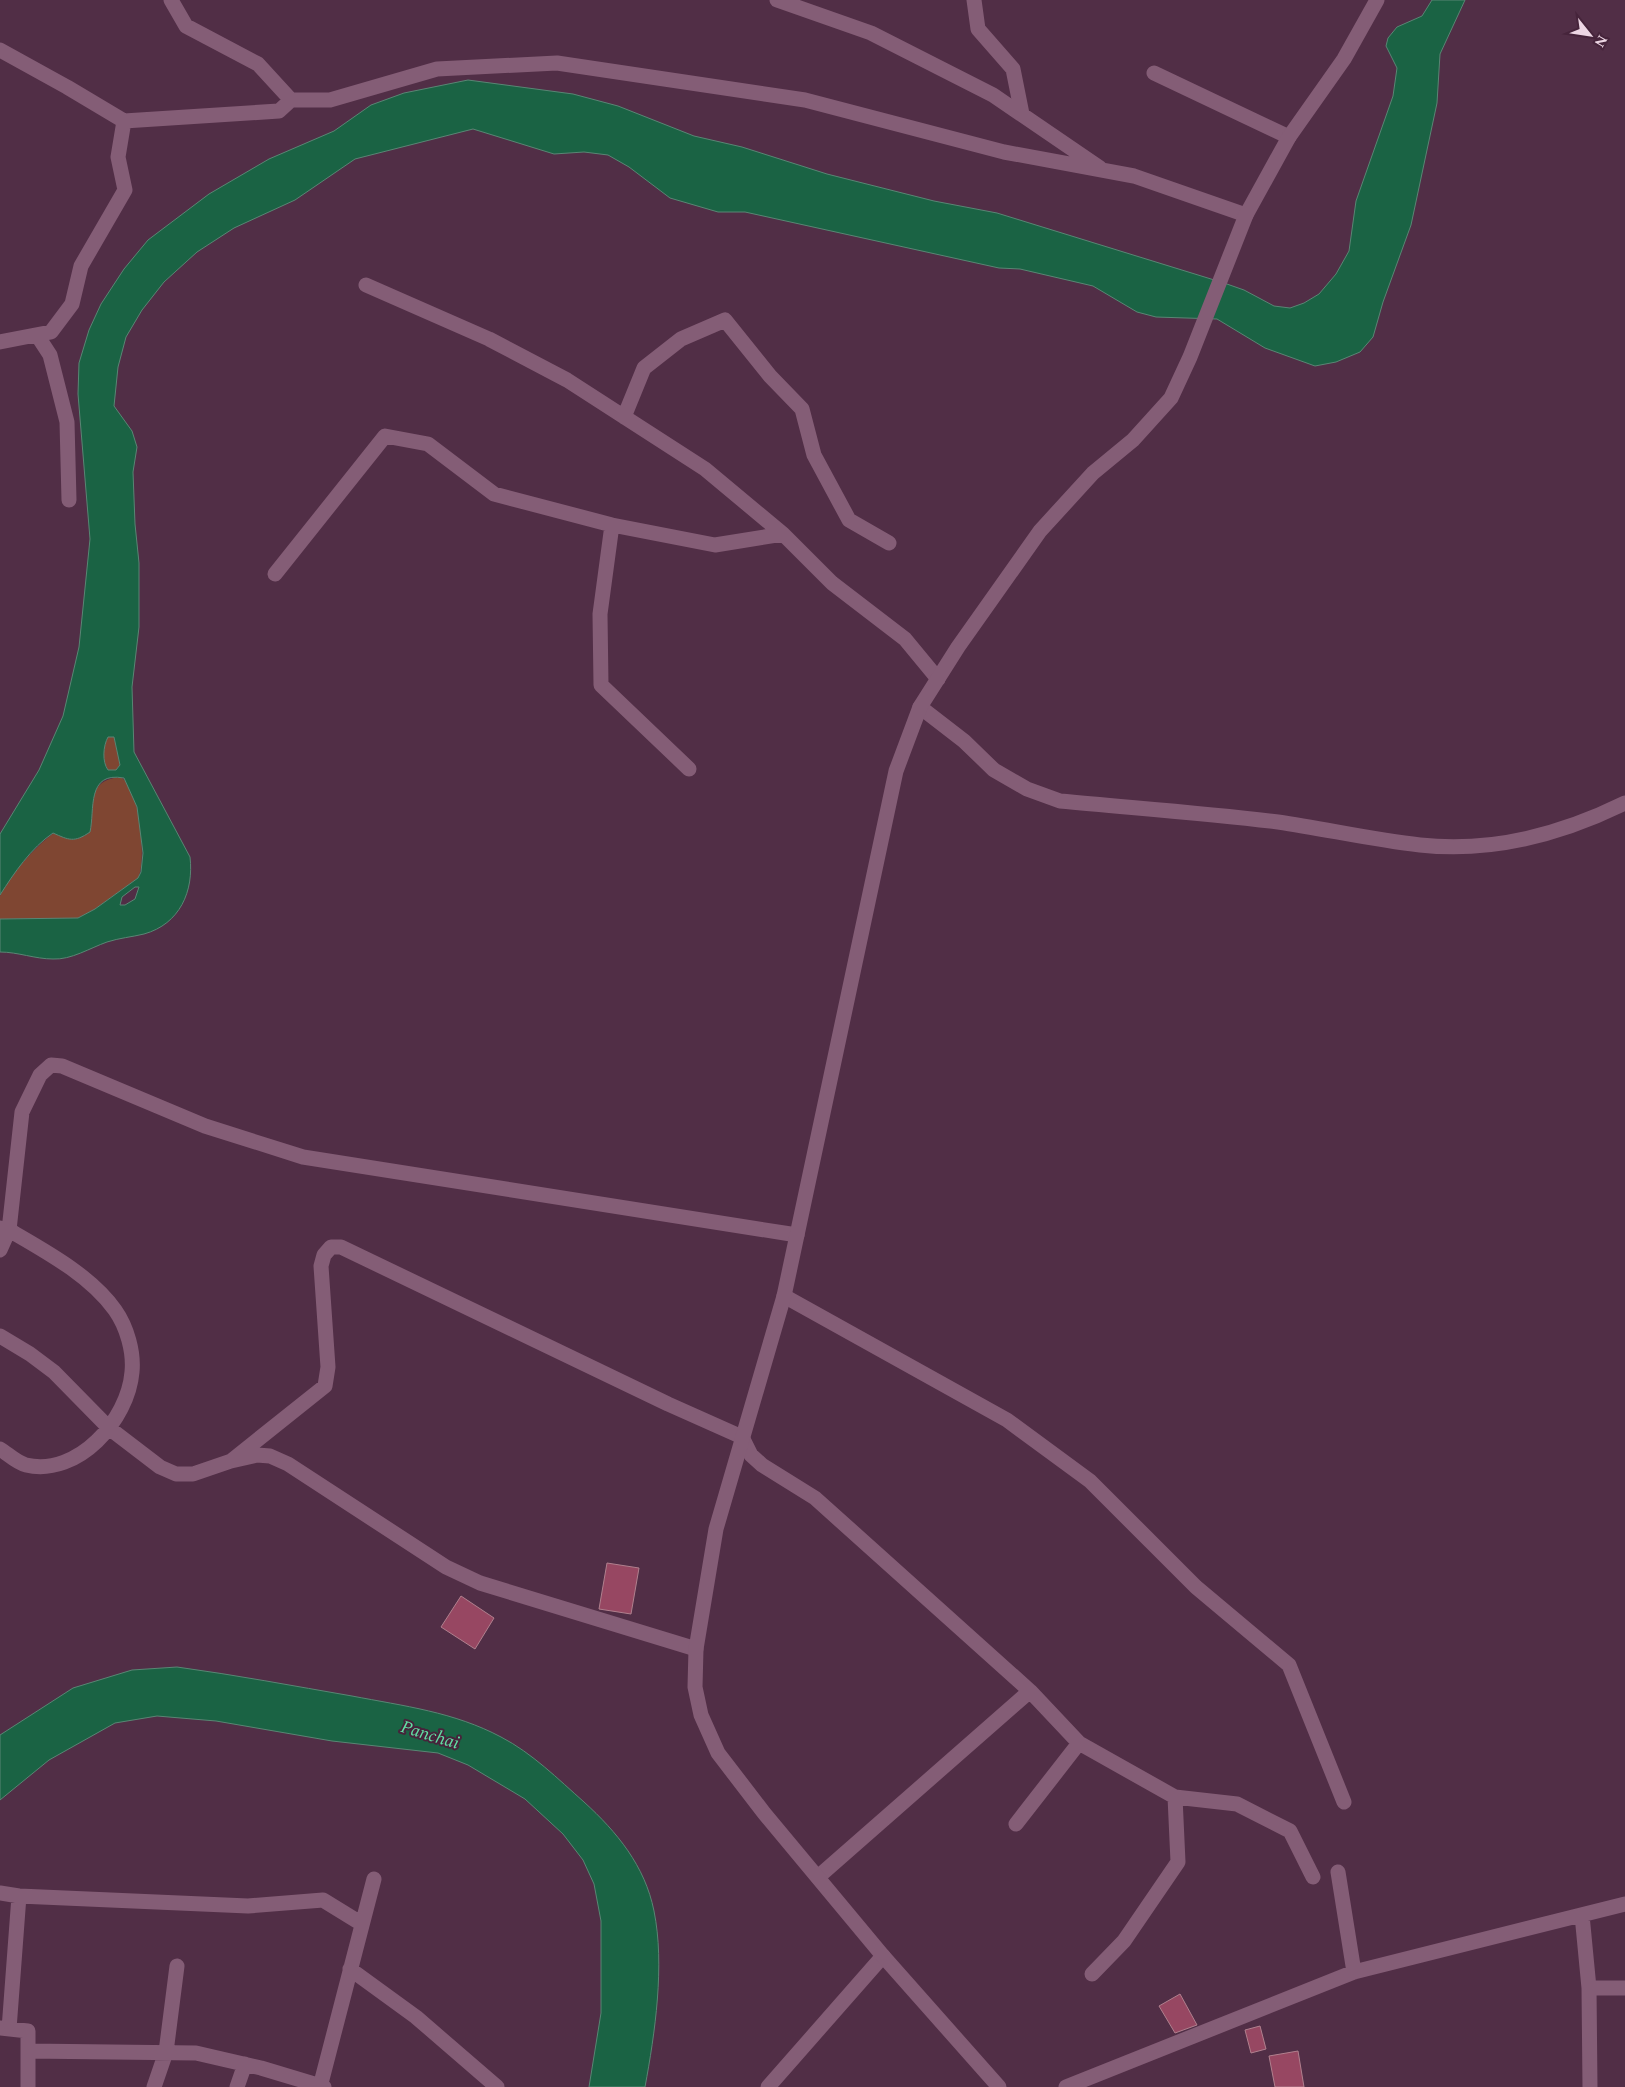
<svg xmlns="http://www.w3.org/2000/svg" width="1625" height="2087" font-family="Spectral,serif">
  <rect width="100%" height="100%" fill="#512e46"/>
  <path fill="#7f4632" d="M108,737h6l6,28 -4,5h-8c-6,-8 -5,-24 0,-33z
    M119,777c21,4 28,84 19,101l-43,31 -17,9 -78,1c0,-7 0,-17 0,-23 4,-16 40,-54 54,-63 15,7 21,10 36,-1 6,-25 -6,-50 29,-55z"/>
  <path fill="#1a6344" stroke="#598674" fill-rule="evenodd" d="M1432,0h33l-25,54 -3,49 -26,122 -28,77 -10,35 -13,15 -24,10 -21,4 -50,-18 -48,-29 -61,-2 -19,-5 -44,-26 -73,-17 -21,-1 -254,-56h-27l-48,-14 -41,-31 -21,-12 -24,-3 -30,2 -81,-25 -118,30 -60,41 -61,28 -37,24 -33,30 -22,28 -16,27 -8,30 -4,39 18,25 5,16 -4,25 2,52 4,39v64l-7,60 2,65 56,105c4,34 -10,67 -46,77 -12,3 -25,4 -37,8 -17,6 -36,18 -54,17 -18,0 -35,-7 -53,-7v-33l78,-1 17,-9 43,-31 3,-6 2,-19 -6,-46 -13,-29c-38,-7 -29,32 -34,54 -16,11 -21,8 -37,1 -22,15 -39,40 -53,62v-61l39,-64 24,-54 16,-69 11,-108 -12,-145 1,-31 10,-33 12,-26 23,-35 24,-29 61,-46 60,-35 65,-28 37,-26 33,-12 64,-13 105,14 45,12 76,30 48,11 85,27 107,27 63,12 227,70 20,7 30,16 16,2 14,-5 15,-9 17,-20 13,-23 7,-50 37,-105 4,-28 -11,-22 2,-8 9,-11 25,-11zM108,737h6l6,28 -4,5h-8c-6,-8 -5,-24 0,-33zM135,887h4l-4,12 -10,6h-5l2,-8z
    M177,1667c59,8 117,19 175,29 52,10 102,16 149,41 31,16 57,42 83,65 33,30 61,64 70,109 11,54 1,122 -9,176h-56l12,-74v-92l-7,-37 -11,-24 -20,-26 -38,-35 -57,-34 -30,-12 -106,-12 -116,-20 -59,-5 -42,7 -66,37 -49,40v-65l73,-47 59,-18z"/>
  <path fill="#974762" stroke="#b0808e" d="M607,1563l32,5 -8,46 -32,-5z
    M461,1596l33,22 -19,31 -34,-22z
    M1180,1994l17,31 -22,8 -16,-27z
    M1260,2026l6,23 -15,4 -6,-23z
    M1298,2051l6,36h-29l-6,-31z"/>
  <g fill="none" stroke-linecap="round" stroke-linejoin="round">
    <path stroke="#845d76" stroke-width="15" d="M777,0l94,33 122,62 107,73
      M974,0l4,29 35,40 9,45
      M0,50l67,37 57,34
      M1154,73l135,64
      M291,100h39l107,-31 120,-6 248,37 199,52 130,24 112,39
      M366,285l123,54 78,41 138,89 78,65 49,49 73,56 33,40
      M37,335l13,20 17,67 2,78
      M0,342l51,-10 21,-28 9,-38 44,-76 -7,-33 6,-36 155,-10 12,-11 -33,-36 -72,-38 -15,-26
      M624,417l20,-49 37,-29 44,-19 45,56 32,33 12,46 35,65 40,23
      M612,525l-12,89 1,71 88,84
      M275,574l110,-138 43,8 66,50 118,31 103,20 68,-11
      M920,707l44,34 30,29 33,19 33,12c73,7 146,12 218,21 48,7 95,18 142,23 72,8 142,-11 205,-42
      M0,1228l9,2 13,-118 18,-37 11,-10 11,1 143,60 98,31 494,78
      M0,1250l9,-20c36,21 81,45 106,80 12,17 19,42 17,62 -4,48 -54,105 -106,93 -9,-2 -18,-11 -26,-16
      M784,1296l223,124 83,61 106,106 93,78 55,137
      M0,1336l30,18 24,18 55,56 51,39 16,7h17l38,-13 26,-6 13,1 18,8 158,103 34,16 216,66
      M231,1461l94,-75 3,-19 -7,-101 3,-11 7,-8h10l327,157 74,33 9,18 11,10 53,33 215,193 49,52 96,54 62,7 53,27 23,46
      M1016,1824l63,-81
      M1338,1872l16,100
      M818,1877l212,-186
      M0,1893l19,3 229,10 75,-6 39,24
      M1582,1915l7,73 1,99
      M350,1969l66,48 81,70
      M1092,1974l32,-33 54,-79 -3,-65
      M1589,1988h36
      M0,2028l28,3v56
      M9,2029l10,-133
      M28,2051l168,2 65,15 63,19
      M154,2087l12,-35 11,-86
      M237,2087l8,-23
      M320,2087l54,-208
      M768,2087l115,-131
      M1066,2087l288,-115 271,-68"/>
    <path stroke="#845d76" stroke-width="15" d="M999,2087l-116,-131 -119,-143 -46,-60 -17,-38 -6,-28 1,-38 20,-120 68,-233 112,-525 24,-64 38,-60 82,-116 53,-58 40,-33 38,-42 19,-41 56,-142 43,-78 55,-78 33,-59"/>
  </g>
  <g text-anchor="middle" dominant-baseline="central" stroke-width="4" stroke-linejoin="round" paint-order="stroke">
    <g font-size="18" font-style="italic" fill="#61dea3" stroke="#46243b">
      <text transform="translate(430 1735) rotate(17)">Panchai</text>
    </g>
  </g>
  <g transform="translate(1590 35) rotate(120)" stroke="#46243b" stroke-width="4" paint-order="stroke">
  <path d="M0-4L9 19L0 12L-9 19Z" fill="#edd6e4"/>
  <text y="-8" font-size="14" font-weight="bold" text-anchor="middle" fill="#edd6e4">N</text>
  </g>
</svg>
